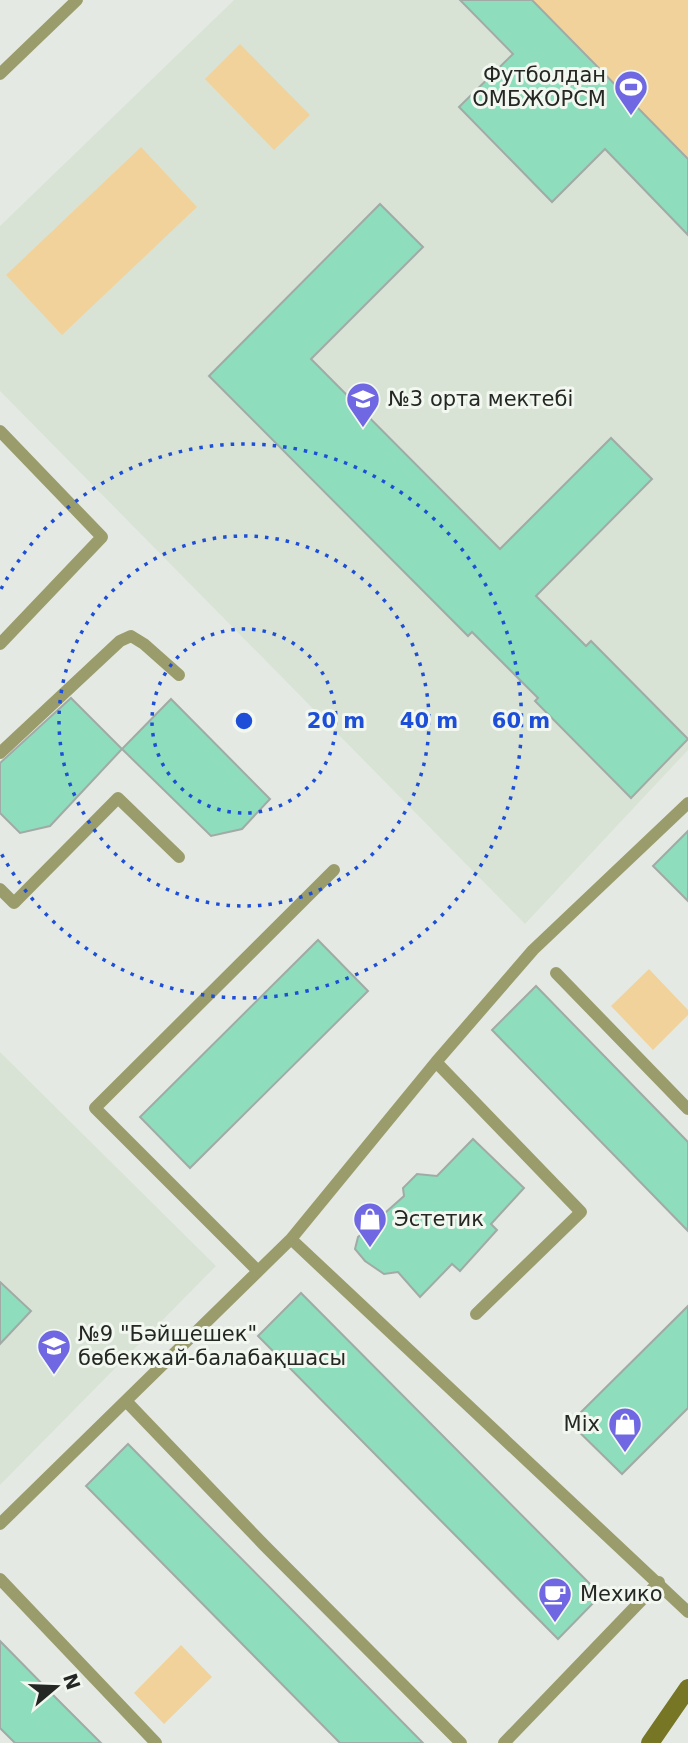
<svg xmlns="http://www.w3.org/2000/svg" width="688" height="1743" font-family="'DejaVu Sans',sans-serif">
  <rect width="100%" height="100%" fill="#e4eae3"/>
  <path fill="#d8e3d5" d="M234,0h226l228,235v515l-163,174 -525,-533v-165z
    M0,1052l216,214 -216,219z"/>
  <path fill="#f2d29b" d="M460,0h228v235z
    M240,44l70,71 -36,35 -69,-71z
    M141,147l56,60 -135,128 -56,-60z
    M649,969l39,41v5l-35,35 -42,-44z
    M181,1645l31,32 -48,47 -30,-31z"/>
  <path fill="#8eddbd" stroke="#a1aaa6" stroke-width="2" d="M460,0h72l156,159v76l-83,-86 -53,53 -93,-95 54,-53z
    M380,204l43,43 -112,112 189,190 111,-111 41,41 -116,117 50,50 5,-5 97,98 -57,59 -96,-97 3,-3 -66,-66 -4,4 -259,-260z
    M71,698l51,51 -72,77 -30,7 -20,-20v-50z
    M171,699l99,100 -28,30 -31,7 -89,-87z
    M688,831v70l-35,-35z
    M318,940l50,51 -178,177 -50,-51z
    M536,986l152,156v89l-196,-201z
    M473,1139l51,49 -33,36 6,6 -37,41 -8,-7 -32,33 -22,-25 -14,2 -19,-13 -10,-12 3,-12 46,-41 -1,-8 14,-14 20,2z
    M0,1282l31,29 -31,33z
    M301,1293l300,302 -43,44 -300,-303z
    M688,1306v102l-66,66 -52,-51z
    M128,1444l178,180 117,119h-83l-254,-257z
    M0,1641l57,58 44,44h-86l-15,-15z"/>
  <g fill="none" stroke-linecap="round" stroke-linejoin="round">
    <path stroke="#9b9c6b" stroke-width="12" d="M0,74l77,-74
      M0,431l102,106 -102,107
      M0,753l120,-112 11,-5 13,8 35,31
      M0,889l14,14 104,-105 61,59
      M556,973l132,136
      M436,1062l145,150 -105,102
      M291,1239l397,373
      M258,1271l-163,-163 239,-238
      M126,1401l138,144 197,198
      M0,1524l291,-285 145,-177 97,-112 155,-147
      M0,1579l156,164
      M504,1743l155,-161"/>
    <path stroke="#767625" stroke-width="18" d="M650,1743l38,-55"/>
  </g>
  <g fill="none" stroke="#1d4ed8" stroke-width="3.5" stroke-dasharray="3.5 7">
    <circle cx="244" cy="721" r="92"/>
    <circle cx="244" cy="721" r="185"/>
    <path d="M1 589A277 277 0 1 1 1 853"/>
  </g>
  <defs>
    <g id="stadium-pin" transform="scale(1.75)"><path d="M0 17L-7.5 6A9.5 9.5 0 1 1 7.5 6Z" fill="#6f68e2" stroke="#f2f8f0"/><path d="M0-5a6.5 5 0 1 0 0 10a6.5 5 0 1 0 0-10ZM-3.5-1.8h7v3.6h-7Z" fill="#fff"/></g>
    <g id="school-pin" transform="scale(1.75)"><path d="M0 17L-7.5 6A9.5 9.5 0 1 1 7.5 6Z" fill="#6f68e2" stroke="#f2f8f0"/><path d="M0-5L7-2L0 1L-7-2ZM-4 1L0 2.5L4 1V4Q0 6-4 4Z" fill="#fff"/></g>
    <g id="shop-pin" transform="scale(1.75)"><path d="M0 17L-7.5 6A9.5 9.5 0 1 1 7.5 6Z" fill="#6f68e2" stroke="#f2f8f0"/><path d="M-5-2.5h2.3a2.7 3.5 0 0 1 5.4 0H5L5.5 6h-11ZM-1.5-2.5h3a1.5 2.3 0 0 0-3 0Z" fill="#fff"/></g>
    <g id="cafe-pin" transform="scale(1.75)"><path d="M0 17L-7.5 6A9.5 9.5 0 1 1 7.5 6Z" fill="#6f68e2" stroke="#f2f8f0"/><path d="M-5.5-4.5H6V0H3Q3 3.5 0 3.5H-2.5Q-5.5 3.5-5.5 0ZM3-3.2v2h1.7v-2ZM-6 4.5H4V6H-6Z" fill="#fff"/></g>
  </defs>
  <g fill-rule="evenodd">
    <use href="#stadium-pin" x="631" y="87"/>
    <use href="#school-pin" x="363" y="399"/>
    <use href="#shop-pin" x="370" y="1219"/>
    <use href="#school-pin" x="54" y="1346"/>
    <use href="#shop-pin" x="625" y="1424"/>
    <use href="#cafe-pin" x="555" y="1594"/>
  </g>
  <g text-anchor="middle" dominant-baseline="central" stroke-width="6" stroke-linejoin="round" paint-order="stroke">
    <g font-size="21" fill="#242724" stroke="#f2f8f0" text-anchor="start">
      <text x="606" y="75" text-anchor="end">Футболдан<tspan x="606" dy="24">ОМБЖОРСМ</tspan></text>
      <text x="388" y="399">№3 орта мектебі</text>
      <text x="394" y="1219">Эстетик</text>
      <text x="78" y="1334">№9 "Бәйшешек"<tspan x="78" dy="24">бөбекжай-балабақшасы</tspan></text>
      <text x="600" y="1424" text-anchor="end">Mix</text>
      <text x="580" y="1594">Мехико</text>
    </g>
  </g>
  <circle cx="244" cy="721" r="10" fill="#1d4ed8" stroke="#f2f8f0" stroke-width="3.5"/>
  <g font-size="21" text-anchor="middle" font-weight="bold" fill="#1d4ed8" stroke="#f2f8f0" stroke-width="6" stroke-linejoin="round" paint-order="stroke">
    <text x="336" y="728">20 m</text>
    <text x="429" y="728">40 m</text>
    <text x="521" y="728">60 m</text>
  </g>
  <g transform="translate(56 1687) rotate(71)" stroke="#f2f8f0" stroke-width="5" paint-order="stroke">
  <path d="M0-5L12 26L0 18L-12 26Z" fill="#242724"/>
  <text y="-10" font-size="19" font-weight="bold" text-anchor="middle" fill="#242724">N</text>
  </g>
</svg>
